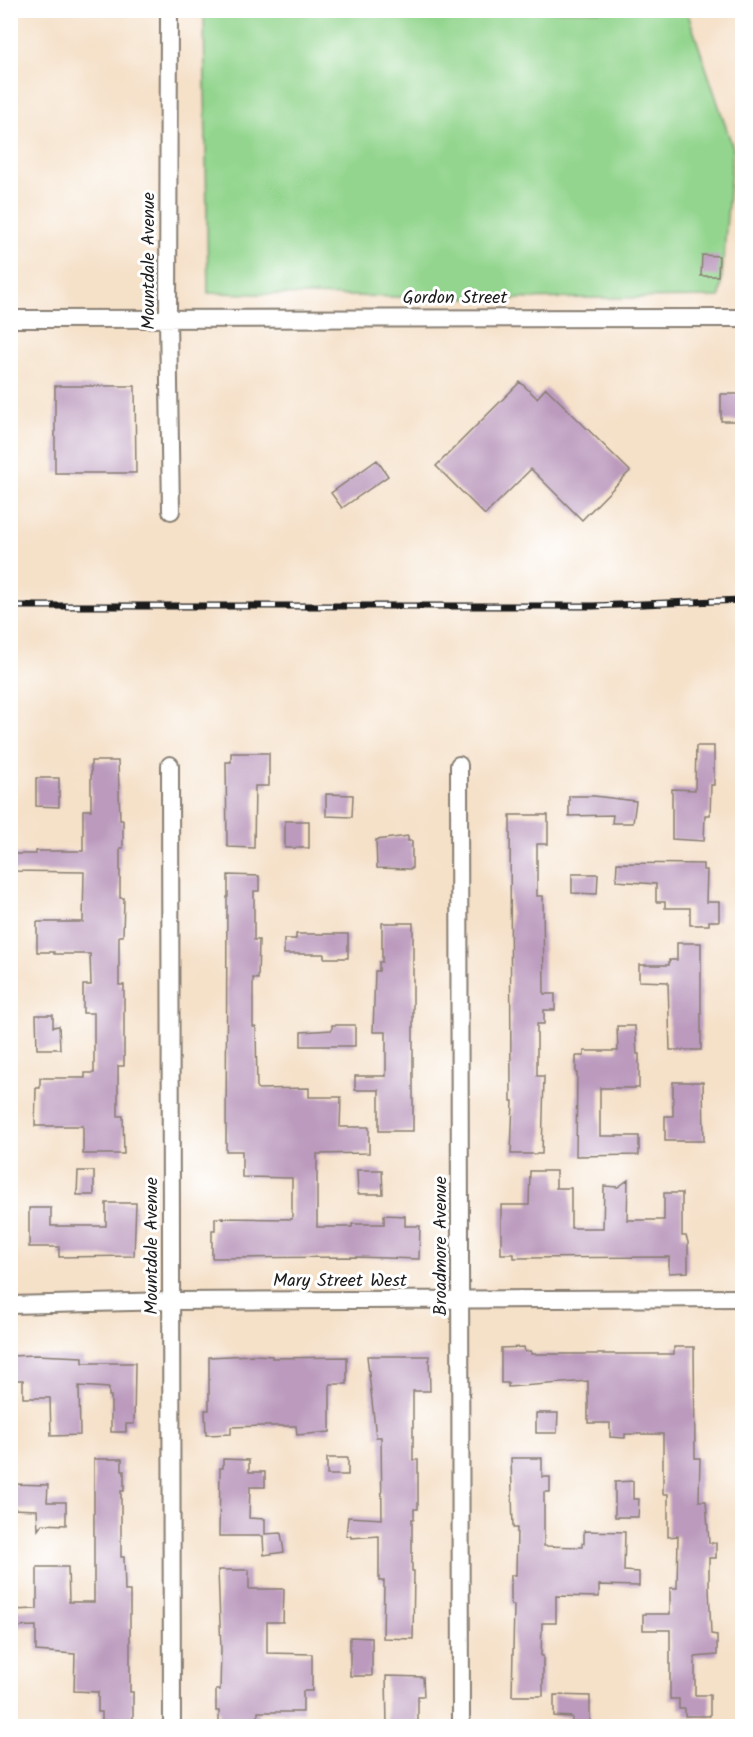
<svg xmlns="http://www.w3.org/2000/svg" width="753" height="1737" font-family="Kalam,sans-serif">
  <rect width="100%" height="100%" fill="#fff"/>
  <filter id="ink" filterUnits="userSpaceOnUse"><feTurbulence type="fractalNoise" baseFrequency=".0167" numOctaves="2"/><feDisplacementMap in="SourceGraphic" scale="12" xChannelSelector="R" yChannelSelector="G"/><feConvolveMatrix kernelMatrix="1 2 1 2 8 2 1 2 1" color-interpolation-filters="sRGB"/></filter>
  <filter id="wash" filterUnits="userSpaceOnUse"><feTurbulence type="fractalNoise" baseFrequency=".008" numOctaves="4" result="noise"/><feDisplacementMap in="SourceGraphic" scale="24" xChannelSelector="R" yChannelSelector="G"/><feGaussianBlur stdDeviation="1.35" result="paint"/><feColorMatrix in="noise" values="0 0 0 0 0 0 0 0 0 0 0 0 0 0 0 0 0 1.4 0 .05"/><feComposite in="paint" operator="in"/></filter>
  <g filter="url(#wash)">
    <rect width="100%" height="100%" fill="#f5e0c8"/>
    <path fill="#93d58e" stroke="#587855" stroke-width="1.5" d="M204,11h483l46,137 -13,149 -227,2 -285,-6z"/>
    <g id="blocks">
      <path fill="#bb9abd" d="M702,255l17,1 -1,20h-17z
        M520,382l17,16 9,-10 84,83 -48,49 -51,-51 -46,46 -49,-49z
        M55,386h80l1,87h-81z
        M721,394h21v27h-21z
        M377,460l11,16 -46,32 -11,-15z
        M696,746h18v39h-3l-1,30h-5l-1,26 -32,-2v-50l23,1z
        M231,753h38v33h-14l-1,62 -26,-1 -1,-3 -1,-82h5z
        M91,761h27l2,59h3v28h-3v50h4l-1,38h-4v49h5v81h-6v50h5l1,38h-41v-28h-48l1,-38h4v-10h45v-5h9v-60h-11v-28h8l-1,-31h-36v-2h-17v-30h46l1,-50 -73,-1v-17h25v-3h47v-41h8z
        M36,778h23v29l-23,-1z
        M326,794l27,1 -1,22 -26,-1z
        M569,796h25l42,5 -3,22h-21l1,-8 -44,1z
        M510,815h38v29h-11v52h6l1,98h11v16h-11v14h-7v52h7l-2,78h-31l2,-53h-2z
        M285,821h24v27h-24z
        M408,836v5h4v28l-35,-1 -1,-28z
        M617,863l86,1v6h4l-1,32h13v19h-10v4h-19v-17h-25v-6h-9v-18l-40,-3z
        M572,874h26l-1,20 -25,-1z
        M228,875l31,1v15h-5v49h5l-1,39 -5,-1v49h3l1,62 52,-1v9h32l-1,30h29v26l-52,1v73h35v-3h32v-9l21,1v10h15l-1,33 -63,-2 -144,1v-28h3v-12l77,1v-41l-50,-1v-26h-16l1,-254h1z
        M382,923h31v208h-34v-41h-24v-14h31v-44h-13l2,-61h4v-9h3z
        M296,934h52v24h-24v-4h-40v-15h12z
        M677,943h24v107h-31l-2,-68 -29,-1v-16h30v-5h8z
        M36,1015h17v12l6,-1 1,23h-23z
        M332,1025h23v21h-54v-14l31,-2z
        M617,1026h18l2,28h2v34h-39v48h39v19l-63,1 1,-83h-1v-17h8v-5h34z
        M673,1082h30l1,59h-39v-25h8z
        M357,1170h25l1,24h-25z
        M78,1171h16v24h-17z
        M530,1171h26v17h15v40h32l1,-42 14,1 10,-7 -1,40h37v-27h18v43h4l2,6v30l-19,1v-16l-155,1v-4h-13v-49h28z
        M106,1203h30l-2,53 -75,1v-10h-30v-39h22v18h55z
        M524,1347l1,5 6,-1v3h143v-7h20l1,111h5l-1,43h7l3,42h7v15h-7v30l2,46 6,1v20l-22,2v38h15v21h-25v-7h-6v-10h-9v-69h-27v-16h27v-26h7l1,-52 -10,1v-43h-5v-60h-38v4l-15,-1v-14h-22v-42l-80,6v-4h-7v-35z
        M36,1355l47,2v6h52l-1,61h-8v8h-15v-36h-2v-8l-30,-2 1,49 -29,1 -1,-38h-27v-18h-13v-24z
        M253,1355l19,1v2l75,-1v27h-17v48l-33,3 -1,-9h-34l-31,1v7l-25,1 -1,-25h4v-53z
        M367,1356h62l1,35h-17v69h5v49h-4v10h-2v52h2l-1,68 -30,-1 1,-57h-5v-45l-28,2v-2h-5l2,-19 34,2 -1,-82h-5z
        M536,1413h22l-1,20h-21z
        M327,1458h21v17h-21z
        M511,1458h31v19h8v15h-6v54l38,1v-4h2v-12l41,1 -1,39 15,1v14l-40,-1v12l-43,-1v27h-14l-1,33h2v40h-31l2,-91h-3v-30h5l1,-47h-4z
        M94,1459h28v12h2v20h-3v66h3l1,34h5v101h3v34h-31v-14h-4v-20l-24,-1 1,-37 -39,-3v-25l-26,1v-17l27,-1v-42h31l1,35h25z
        M223,1459l26,1v12h16v15h-15l-1,31 16,1v15l16,-1 3,19 -20,3 -1,-19h-44l1,-68h3z
        M633,1481v18h6l-1,18h-23v-35z
        M10,1484l38,1 -1,17h19v23l-24,-1 -4,6 -1,-20 -27,-1z
        M218,1570h31v19h35l-1,33h-16v31l45,1v37h-9v21h-45v14h-39v-15h-3v-21h4l1,-40z
        M350,1637l22,1v38h-22z
        M386,1676l37,1 1,19h-6v30h-31z
        M554,1695l36,1v30h-18v-9l-18,-1z"/>
    </g>
  </g>
  <g filter="url(#ink)">
    <use href="#blocks" fill-opacity="0" stroke="#887e72" stroke-width="1.5"/>
    <g fill="none" stroke-linecap="round" stroke-linejoin="round">
      <g stroke="#887e72" stroke-width="20">
        <path id="minor" d="M169,10l-1,308 3,193
          M10,319l732,-1
          M170,765l2,961
          M459,765l2,961
          M10,1305l162,-4 570,-3"/>
      </g>
      <use href="#minor" stroke="#fff" stroke-width="16"/>
      <g stroke="#1c1c1c" stroke-width="7">
        <path id="rail" d="M10,606h583l149,-6"/>
      </g>
      <use href="#rail" stroke="#fff" stroke-width="4.5" stroke-dasharray="14" stroke-linecap="butt"/>
    </g>
  </g>
  <g text-anchor="middle" dominant-baseline="central" stroke-width="6" stroke-linejoin="round" paint-order="stroke">
    <g font-size="18" fill="#1c1c1c" stroke="#fff">
      <text transform="translate(149 261) rotate(-90)">Mountdale Avenue</text>
      <text x="455" y="298">Gordon Street</text>
      <text transform="translate(152 1246) rotate(-90)">Mountdale Avenue</text>
      <text transform="translate(441 1246) rotate(-90)">Broadmore Avenue</text>
      <text x="340" y="1281">Mary Street West</text>
    </g>
  </g>
  <rect width="753" height="1737" fill="none" stroke="#fff" stroke-width="36"/>
</svg>
